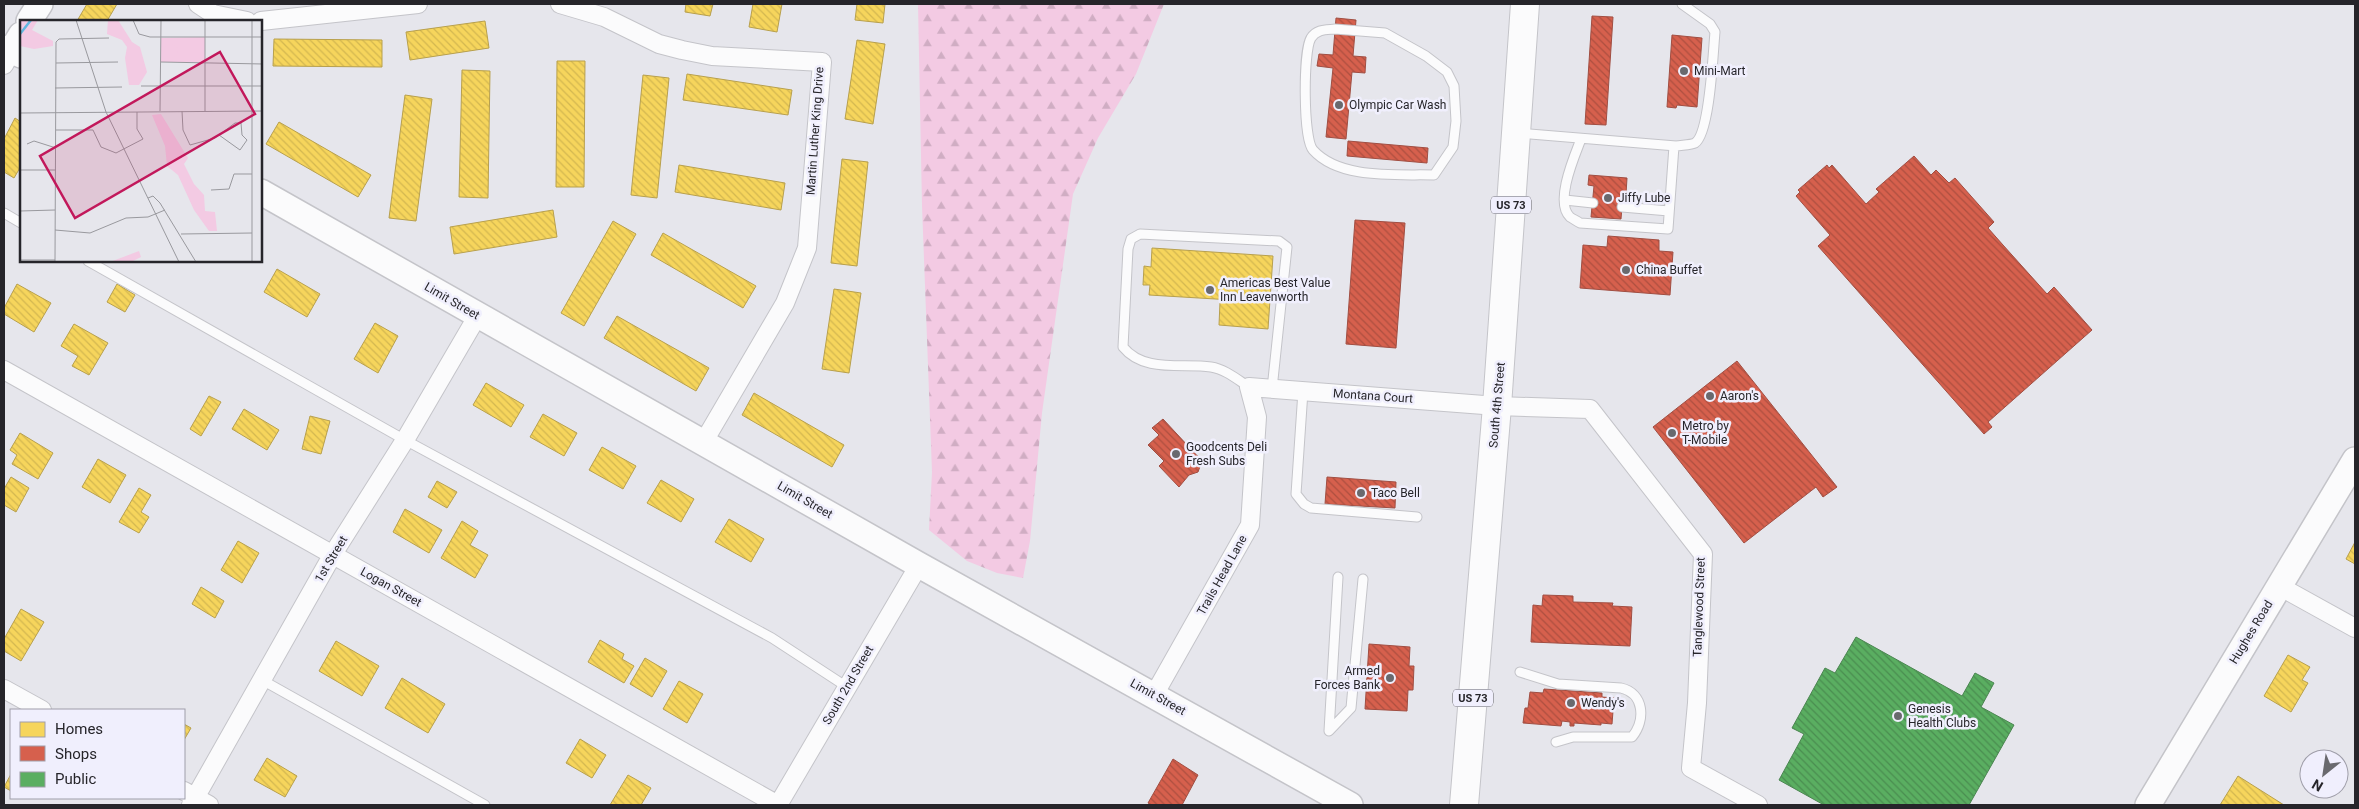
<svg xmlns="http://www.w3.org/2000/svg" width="2359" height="809" font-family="Roboto,sans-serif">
  <defs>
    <pattern id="forest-firs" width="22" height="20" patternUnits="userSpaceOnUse" patternTransform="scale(1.25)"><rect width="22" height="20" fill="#f3cae3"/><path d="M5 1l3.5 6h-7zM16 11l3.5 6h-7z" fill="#d0adc3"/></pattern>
    <pattern id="homes-back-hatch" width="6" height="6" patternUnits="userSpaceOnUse" patternTransform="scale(1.25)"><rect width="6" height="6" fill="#f6d55c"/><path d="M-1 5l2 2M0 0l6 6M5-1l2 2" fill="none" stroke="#d3b750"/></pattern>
    <pattern id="shops-back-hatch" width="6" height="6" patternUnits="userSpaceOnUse" patternTransform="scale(1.25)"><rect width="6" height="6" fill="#d6604d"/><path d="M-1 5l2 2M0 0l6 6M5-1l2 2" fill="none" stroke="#ad4f40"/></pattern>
    <pattern id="public-back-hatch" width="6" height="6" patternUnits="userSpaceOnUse" patternTransform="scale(1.25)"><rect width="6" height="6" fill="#5aae61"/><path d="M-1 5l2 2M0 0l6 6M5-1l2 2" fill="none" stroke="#4a8d50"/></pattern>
  </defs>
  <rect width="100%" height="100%" fill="#e6e6ec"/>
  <path fill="url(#forest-firs)" d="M918,4h246l-28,70 -38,64 -25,56 -31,219 -12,128 -7,37 -26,-5 -30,-12 -38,-31 3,-58 -10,-266z"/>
  <path fill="url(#homes-back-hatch)" stroke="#b8a04d" d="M87,4h30l-10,17h-30z
    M686,4h27l-3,12 -25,-4z
    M753,4h29l-5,28 -28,-5z
    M857,4h28l-2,19 -28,-3z
    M485,21l4,27 -79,12 -4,-28z
    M274,39l108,1v27l-109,-1z
    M857,40l28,4 -12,80 -28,-5z
    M557,61h28l-1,126h-28z
    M462,70l28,1 -2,127 -29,-1z
    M687,74l105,16 -4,25 -105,-15z
    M643,75l26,3 -12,120 -26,-3z
    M405,95l27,4 -16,122 -27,-3z
    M15,118l6,4v44l-7,12 -10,-6v-33z
    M279,122l92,53 -13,22 -92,-53z
    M842,159l26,3 -11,104 -26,-3z
    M679,165l106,18 -4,27 -106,-18z
    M553,210l4,27 -103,17 -4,-27z
    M613,221l23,13 -52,92 -23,-13z
    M663,233l93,53 -13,22 -92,-53z
    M1152,248l121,8 -5,73 -49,-4 1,-23h12v-2l-83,-5 1,-10h-7l1,-19 7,1z
    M277,269l43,25 -13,23 -43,-25z
    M17,284l34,19 -17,29 -30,-18v-6z
    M117,284l18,11 -10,17 -18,-10z
    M834,289l27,4 -12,80 -27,-4z
    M617,316l92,52 -13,23 -92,-53z
    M375,323l23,13 -20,37 -24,-14z
    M74,324l34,19 -19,32 -17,-9 6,-10 -17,-10z
    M486,383l38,22 -13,22 -38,-22z
    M754,393l90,52 -12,22 -90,-52z
    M209,396l12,6 -20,34 -11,-7z
    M244,409l35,21 -12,20 -35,-21z
    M543,414l34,19 -13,23 -34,-19z
    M310,416l20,5 -9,33 -19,-5z
    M20,433l33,20 -15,26 -26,-15 5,-9 -7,-5z
    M602,447l34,19 -13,23 -34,-19z
    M98,459l28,16 -16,28 -28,-16z
    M11,477l18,11 -13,24 -12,-7v-16z
    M661,480l33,19 -13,23 -34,-19z
    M437,481l20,11 -10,16 -19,-11z
    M139,488l12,7 -10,17 8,5 -10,16 -20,-11z
    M405,509l37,21 -13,23 -36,-21z
    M729,519l35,20 -13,23 -36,-20z
    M462,521l16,10 -8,14 18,10 -13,23 -34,-20z
    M238,541l21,12 -17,30 -21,-13z
    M2355,542v22l-9,-5z
    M201,587l23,14 -9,17 -23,-14z
    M21,609l23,13 -23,39 -17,-10v-12z
    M600,640l24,14 -2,5 12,7 -10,17 -36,-21z
    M336,641l43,25 -17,30 -43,-25z
    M2288,655l22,12 -8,13 6,3 -17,29 -27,-16z
    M645,658l22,13 -15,26 -22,-13z
    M402,678l43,26 -17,29 -43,-25z
    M679,681l24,13 -16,29 -24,-14z
    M184,724l7,4 -7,12z
    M580,739l26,16 -14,23 -26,-15z
    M267,758l30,18 -12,21 -31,-17z
    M11,774v17l-7,-4z
    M628,775l23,13 -10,17h-31z
    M2238,776l46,29h-64z"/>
  <path fill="url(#shops-back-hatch)" stroke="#a14e42" d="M1592,16l21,1 -7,108 -21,-1z
    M1336,18l20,2 -3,36 13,1 -1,16 -13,-1 -6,67 -20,-2 7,-69 -16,-2 2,-12 14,1z
    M1672,35l30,3 -5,69 -20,-2 -1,3 -9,-1z
    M1348,141l80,7 -1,15 -80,-7z
    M1914,156l17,19 5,-5 13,13 6,-5 39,44 -6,6 15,17 44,49 7,-7 38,43 -104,92 4,5 -8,7 -166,-188 12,-11 -34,-39 4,-4 -2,-2 29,-25 2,3 3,-3 34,39 13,-12 -3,-3z
    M1589,175l38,3 -1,16h-3l-2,25 -30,-2 3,-31 -6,-1z
    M1355,220l50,3 -9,125 -50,-4z
    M1608,236l51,4v11l14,1 -3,43 -90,-7 3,-43 24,2z
    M1737,361l100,126 -14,10 -7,-10 -72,56 -91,-116z
    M1163,419l39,42 -4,11 -9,3 -10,12 -20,-21 5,-5 -16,-16 11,-10 -7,-7z
    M1327,477l69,5 -1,26 -70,-4z
    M1543,595l30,1v6l40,1 -1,3 20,1 -2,39 -99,-4 2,-37 9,1z
    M1369,644l41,3 -1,19h5l-1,24h-5l-1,21 -42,-2z
    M1544,689l58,4v4l12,1 -2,26 -11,-1v2l-27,-2v3h-4v-4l-8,-1 -1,5 -38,-3 2,-15h3l2,-16 13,1z
    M1173,759l25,16 -16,30h-30l-4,-2z"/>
  <path fill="url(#public-back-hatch)" stroke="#4a8550" d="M1856,637l106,59 13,-23 19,10 -13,24 33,18 -45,80h-145l-45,-25 25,-46 -12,-6 33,-60 10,5z"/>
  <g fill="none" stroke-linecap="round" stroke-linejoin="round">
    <g stroke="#c4c4c9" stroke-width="11">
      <path id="lane" d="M1335,29l50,4 41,23 21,16 7,14 2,35 -3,26 -19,28c-37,-1 -94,5 -121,-25 -10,-11 -10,-99 -2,-112 6,-9 15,-8 24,-9z
        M1518,133l158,13c6,-1 15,-1 19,-3 15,-10 18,-91 20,-111l-5,-8 -28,-20
        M1581,139c-6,16 -27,63 -11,78 3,2 7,4 10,6l88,6 6,-83
        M1565,200l28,3
        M1622,207l47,4
        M4,213l17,10
        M88,261l317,179 367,198 75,49
        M1249,387c-11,-7 -24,-18 -38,-20 -29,-4 -67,6 -88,-20l5,-98 3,-10 9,-5 139,7 8,6 -15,142
        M1303,391l-7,103 8,10 7,4 106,9
        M1520,672l38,12 63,4c23,5 25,32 11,49h-59l-17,5
        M262,680l223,125
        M1329,731l22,-23 12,-129
        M1329,731l9,-154"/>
    </g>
    <g stroke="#c4c4c9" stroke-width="20">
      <path id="street" d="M198,4l15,10 34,7
        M560,4l44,13 55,27 23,6 30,6 110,6 -15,186 -22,55 -82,140
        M261,21l157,-17
        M4,45l8,5 -8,15
        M4,370l774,435
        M2279,586l76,42
        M4,689l38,21
        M1154,695l96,-170 7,-108 -8,-30 248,19 93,3 113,145 -6,149 -6,65 67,37
        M184,791l25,14
        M191,805l142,-251 72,-114 73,-125
        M778,805l141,-240"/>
    </g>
    <g stroke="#c4c4c9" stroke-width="28">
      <path id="secondary" d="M29,21l11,-17
        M21,35l-9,15 9,5
        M261,192l658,373 431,240
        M2148,805l207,-345"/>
    </g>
    <g stroke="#c4c4c9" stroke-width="30">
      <path id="highway" d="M1464,805l33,-399 28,-402"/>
    </g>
    <use href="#lane" stroke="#fbfbfc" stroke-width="9"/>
    <use href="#street" stroke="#fbfbfc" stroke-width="18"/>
    <use href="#secondary" stroke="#fbfbfc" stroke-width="25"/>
    <use href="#highway" stroke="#fbfbfc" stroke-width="28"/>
  </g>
  <g fill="#69696e" stroke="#f0effd" stroke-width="2">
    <circle cx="1684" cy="71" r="5"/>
    <circle cx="1339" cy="105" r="5"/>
    <circle cx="1608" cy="198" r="5"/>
    <circle cx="1626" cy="270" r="5"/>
    <circle cx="1210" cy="290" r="5"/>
    <circle cx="1710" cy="396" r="5"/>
    <circle cx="1672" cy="433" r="5"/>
    <circle cx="1176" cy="454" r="5"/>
    <circle cx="1361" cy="493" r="5"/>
    <circle cx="1390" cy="678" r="5"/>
    <circle cx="1571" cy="703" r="5"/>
    <circle cx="1898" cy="716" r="5"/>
  </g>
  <g text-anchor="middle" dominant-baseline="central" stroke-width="5" stroke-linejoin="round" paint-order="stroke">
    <g fill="#f0effd" stroke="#636269" stroke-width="1">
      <rect x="1491" y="196.5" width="40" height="17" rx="4"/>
      <rect x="1453" y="689.5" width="40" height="17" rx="4"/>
    </g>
    <g font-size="11" font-weight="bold" fill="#26252a">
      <text x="1511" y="205">US 73</text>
      <text x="1473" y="698">US 73</text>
    </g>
    <g font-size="12" fill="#26252a" stroke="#f0effd" text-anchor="start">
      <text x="1694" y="71">Mini-Mart</text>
      <text x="1349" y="105">Olympic Car Wash</text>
      <text x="1618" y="198">Jiffy Lube</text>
      <text x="1636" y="270">China Buffet</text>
      <text x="1220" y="283">Americas Best Value<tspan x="1220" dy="14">Inn Leavenworth</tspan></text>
      <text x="1720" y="396">Aaron's</text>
      <text x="1682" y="426">Metro by<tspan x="1682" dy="14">T-Mobile</tspan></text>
      <text x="1186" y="447">Goodcents Deli<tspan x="1186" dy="14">Fresh Subs</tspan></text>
      <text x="1371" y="493">Taco Bell</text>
      <text x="1380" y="671" text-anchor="end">Armed<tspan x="1380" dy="14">Forces Bank</tspan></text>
      <text x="1581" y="703">Wendy's</text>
      <text x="1908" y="709">Genesis<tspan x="1908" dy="14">Health Clubs</tspan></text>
    </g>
    <g font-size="12" fill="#26252a" stroke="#f0effd">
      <text transform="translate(815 131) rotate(-86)">Martin Luther King Drive</text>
      <text transform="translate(452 301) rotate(30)">Limit Street</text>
      <text transform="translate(1373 396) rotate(4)">Montana Court</text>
      <text transform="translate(1497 405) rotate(-85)">South 4th Street</text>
      <text transform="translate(805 500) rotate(30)">Limit Street</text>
      <text transform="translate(331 559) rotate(-59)">1st Street</text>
      <text transform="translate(1222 575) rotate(-61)">Trails Head Lane</text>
      <text transform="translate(391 587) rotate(29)">Logan Street</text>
      <text transform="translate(1699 607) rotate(-88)">Tanglewood Street</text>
      <text transform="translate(2251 632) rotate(-59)">Hughes Road</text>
      <text transform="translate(848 685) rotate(-60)">South 2nd Street</text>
      <text transform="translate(1158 697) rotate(29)">Limit Street</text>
    </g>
  </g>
  <g transform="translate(20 20)">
    <rect width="242" height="242" fill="#e6e6ec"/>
    <path d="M0,0h18l-6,10 21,11v5l-19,3 -14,-3zM88,0h10l14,22 8,5 7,25 -8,13h-10l-4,-27 2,-11 -5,-7 -15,-6zM141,94l27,44 -4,6 10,20 10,11 1,16 10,1 2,19h-8l-15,-21 -16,-35 -11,-9 -2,-20 -13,-31zM119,231l2,6 -10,5h-21z" fill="#f3cae3"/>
    <path d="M185,17v25h-44v-24z" fill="#f3cae3"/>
    <path d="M144 31a7 7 0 1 1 14 0a7 7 0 1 1-14 0Z" fill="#f3cae3"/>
    <path fill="none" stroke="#62b8df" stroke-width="2.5" d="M0,14l11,-14"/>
    <path fill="none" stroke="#99999e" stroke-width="1" d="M56,0l30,92 73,150M113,0l6,14 11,3h113M141,42l102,2M36,43l62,-1M121,66h122M35,68l67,-1M140,91l1,-91M162,91l1,19 7,15 25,-7 20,-15M185,91v-91M0,93l243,-2M36,110h37l8,17 15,6 27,-14 -6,-10v-17M199,115l21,15 7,-10 -5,-5 -1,-12h-6M7,124l7,-3 22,7M0,150h36M191,170l18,-1 5,-15h18M128,178l5,-2 7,7 36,59M0,191l35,-1M35,210l35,3 36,-15 22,-1 17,-7M161,214l71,-1M0,240h35M35,242l1,-220 3,-3 50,-1M232,242v-242"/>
    <path fill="#c2185b" fill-opacity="0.15" stroke="#c2185b" stroke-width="2.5" d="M200,32l35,62 -180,104 -35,-62z"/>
    <rect width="242" height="242" fill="none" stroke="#26252a" stroke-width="2.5"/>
  </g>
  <rect width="2359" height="809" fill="none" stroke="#26252a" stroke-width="10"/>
  <rect x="10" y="709" width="175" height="90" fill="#f0effd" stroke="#9f9ea9"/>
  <rect x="20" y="722" width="25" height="15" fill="#f6d55c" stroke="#9f9ea9"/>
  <text x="55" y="734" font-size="15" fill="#26252a">Homes</text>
  <rect x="20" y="746" width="25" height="15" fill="#d6604d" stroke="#9f9ea9"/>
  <text x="55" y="759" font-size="15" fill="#26252a">Shops</text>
  <rect x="20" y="772" width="25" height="15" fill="#5aae61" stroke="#9f9ea9"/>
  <text x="55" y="784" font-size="15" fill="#26252a">Public</text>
  <g transform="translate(2324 774) rotate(210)"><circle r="24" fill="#f0effd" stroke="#9f9ea9"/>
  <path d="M0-4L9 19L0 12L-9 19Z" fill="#69696e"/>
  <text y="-8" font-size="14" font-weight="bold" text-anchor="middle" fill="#26252a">N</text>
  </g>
</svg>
